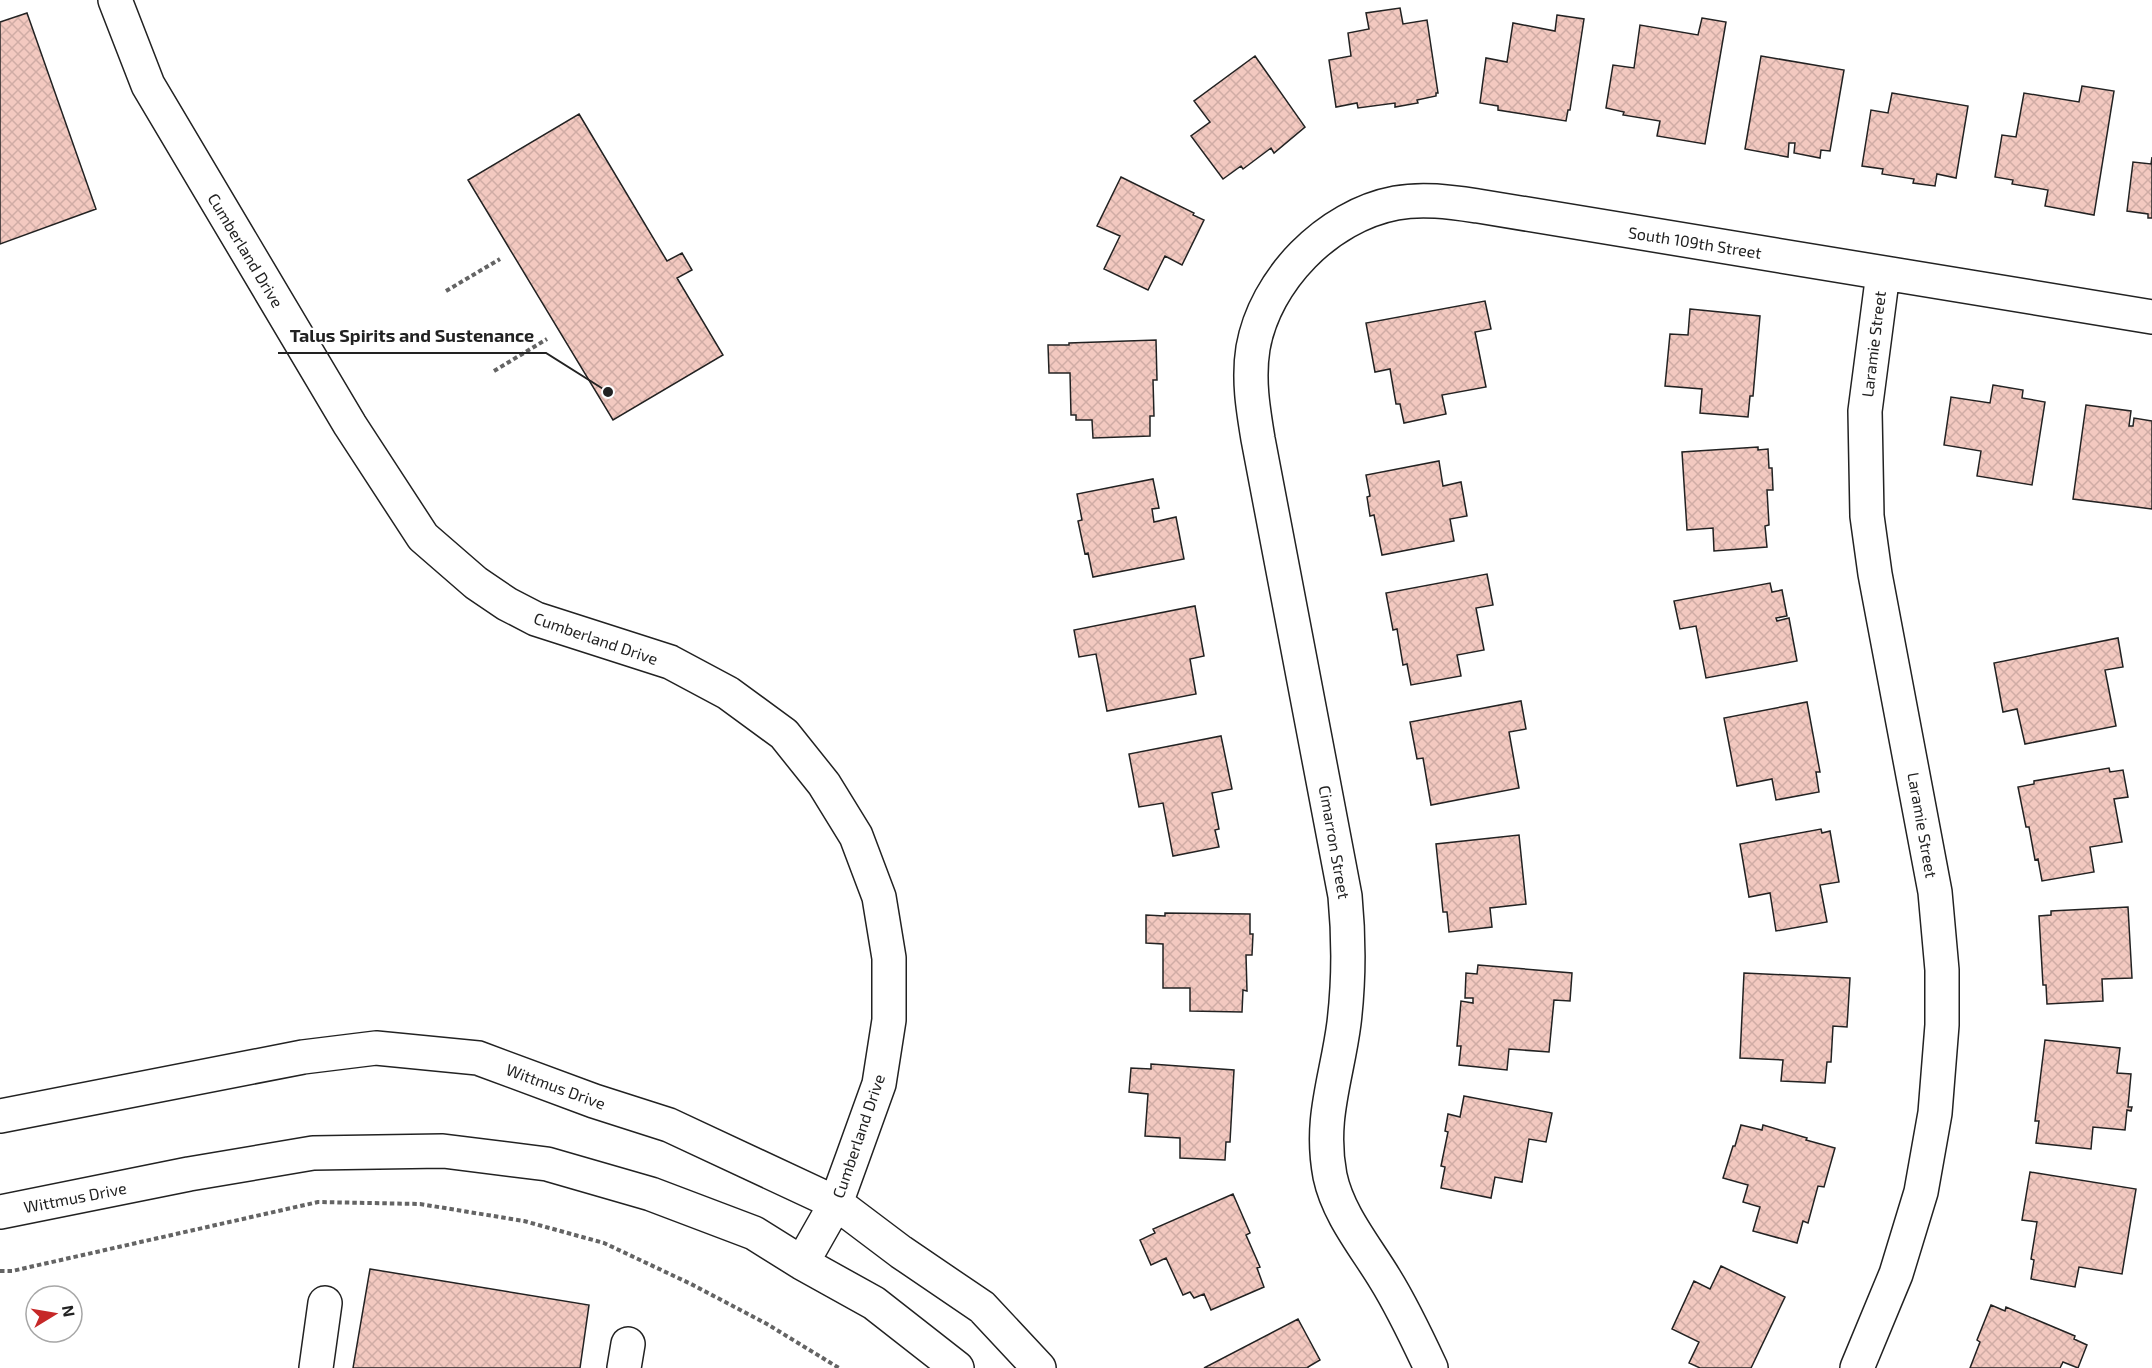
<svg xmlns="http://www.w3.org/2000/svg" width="2152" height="1368" font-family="'Exo 2',sans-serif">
  <defs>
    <pattern id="building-cross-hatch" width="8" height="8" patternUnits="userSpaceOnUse" patternTransform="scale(1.5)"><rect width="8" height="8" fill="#f3c9c0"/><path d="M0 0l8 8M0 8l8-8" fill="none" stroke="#d0aca5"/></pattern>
  </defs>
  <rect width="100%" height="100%" fill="#fff"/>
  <path fill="url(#building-cross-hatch)" stroke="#222" stroke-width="1.5" d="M1400,8l3,16 24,-4 11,73h-2v3l-19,4 1,3 -23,4v-4l-37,5 -1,-5 -21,4 -7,-47 22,-4 -3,-23 21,-4 -3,-16z
    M27,13l69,196 -96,35v-222z
    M1557,15l27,4 -14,91h-2l-2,11 -68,-11v-4l-18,-3 6,-45 21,4 6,-39 42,8z
    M1702,18l24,4 -21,122 -48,-8 3,-15 -37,-6 1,-3 -18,-4 7,-43 21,3 6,-43 58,10z
    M1255,56l50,71 -31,26 -3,-5 -28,21 -2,-3 -18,13 -32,-43 19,-14 -16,-21z
    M1761,56l83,14 -14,81 -9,-1 -1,8 -26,-5 1,-10h-6l-1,14 -43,-8z
    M2082,86l32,5 -20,124 -49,-9 3,-16 -36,-6 1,-4 -18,-3 7,-42 14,2 8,-44 55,9z
    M1892,93l76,13 -12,72 -19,-4 -2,12 -22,-3 1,-4 -32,-5 1,-5 -21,-3 9,-56 17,3z
    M579,114l88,147 15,-8 10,17 -15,8 46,77 -110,65 -145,-240z
    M2152,157v61h-4v-4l-21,-3 6,-49 18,2z
    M1121,177l73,36 -1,2 11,5 -22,45 -17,-9 -17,34 -44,-21 16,-33 -23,-10z
    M1485,301l6,28 -16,3 11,55 -44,8 4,19 -42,9 -4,-19h-4l-6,-35 -15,3 -9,-49z
    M1690,309l70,7 -7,80h-3l-2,21 -48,-4 2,-24 -37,-3 5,-52 18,1z
    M1156,340l1,40h-4l1,36h-4v20l-57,2 -1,-18h-16v-5h-5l-1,-42h-21l-1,-28h21v-2z
    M1993,385l30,5 -1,8 23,4 -13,83 -55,-9 4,-25 -37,-6 7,-48 39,6z
    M2086,405l45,6 -2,15h4l1,-8 18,3v88l-79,-10z
    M1758,447v3l10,-1 1,19h3l1,22h-6l2,35 -4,1 2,21 -53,4 -1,-23 -26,2 -5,-78z
    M1439,461l4,25 18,-4 6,34 -17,3 4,22 -72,14 -8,-40 -4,1 -3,-19 3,-1 -4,-21z
    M1153,479l6,29 -7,1 2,13 22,-5 8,42 -91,18 -5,-24 -3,1 -7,-33 4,-1 -5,-26z
    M1487,574l6,31 -17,3 8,42 -27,5 4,21 -50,9 -4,-21 -4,1 -6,-36 -4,1 -7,-37z
    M1770,583l2,9 10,-2 5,26 -11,2 1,3 12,-3 8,43 -91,17 -10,-52 -16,3 -6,-28z
    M1195,606l9,50 -14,3 6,35 -89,17 -11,-57 -17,3 -5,-27z
    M2118,638l5,29 -18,3 11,56 -91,18 -8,-35 -14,3 -9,-49z
    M1521,701l5,28 -17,3 10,56 -88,17 -8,-47 -6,1 -7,-37z
    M1807,702l13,70h-4l3,20 -43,8 -4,-21 -35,7 -13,-68z
    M1221,736l11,53 -20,4 7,36 -4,1 4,17 -46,9 -10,-53 -24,4 -10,-53z
    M2109,768l1,4 13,-2 5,27 -14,2 8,43 -32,5 4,25 -52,9 -4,-22 -3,1 -6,-33h-3l-8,-40 16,-3v-3z
    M1821,829l1,4 8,-2 9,51 -19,3 7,37 -51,9 -6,-38 -21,4 -9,-53z
    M1519,835l7,69 -36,4 2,19 -43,5 -2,-20h-4l-7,-68z
    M2128,907l4,71 -30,1 1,22 -56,3 -1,-19h-3l-4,-69 12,-1v-4z
    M1165,913l85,1v20h3l-1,21h-6l1,36 -4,-1 -1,22 -52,-1v-23h-27v-44l-17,-1v-28l19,1z
    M1478,965l94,8 -2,28 -16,-1 -5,52 -40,-3 -2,21 -48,-5 2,-19h-4l4,-45 12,2v-5h-8l1,-25 11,1z
    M1744,973l106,5 -3,49 -14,-1 -2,36h-4l-2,21 -44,-2 2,-21 -43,-2z
    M2045,1040l75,8 -3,25 14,1 -3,33h4l-1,4 -4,-1 -2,20 -32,-3 -2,22 -55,-6 3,-22h-4z
    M1151,1064l83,6 -4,72h-4l-1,18 -45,-2v-20l-35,-2 3,-42 -19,-2 2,-24 20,1z
    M1464,1096l88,17 -6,29 -17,-3 -7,43 -27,-5 -4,21 -50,-10 4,-21 -4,-1 7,-34 -3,-1 3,-17 12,3z
    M1741,1125l21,5 1,-5 44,13 -1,2 29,8 -11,39 -6,-1 -10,37 -5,-2 -6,22 -44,-12 7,-24 -17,-5 5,-17 -25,-7 10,-32h2z
    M2030,1172l106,17 -14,85 -43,-7 -4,20 -44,-8 3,-19 -3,-1 6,-37 -15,-2z
    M1233,1194l17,39 -4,2 14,32 -3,1 7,19 -53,23 -7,-16 -10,4 -4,-6 -7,3 -17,-37 -15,7 -11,-25 15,-7 -2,-4z
    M1721,1266l64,31 -34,71h-51l-11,-5 10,-21 -27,-13 22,-48 16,8z
    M370,1269l219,36 -9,63h-227z
    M1991,1305l14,6 1,-4 69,29 -1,3 13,6 -9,23 -15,-6 -3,6h-90l10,-26 -3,-2z
    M1298,1319l22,41 -12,7v1h-104z"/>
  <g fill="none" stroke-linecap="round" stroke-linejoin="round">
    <g stroke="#222" stroke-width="36">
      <path id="minor" d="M115,0l33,85 202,340 73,112 53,46 31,21 29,15 134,43 58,31 56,41 40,50 32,52 23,61 10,61v62l-10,64 -27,75 -16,44 -34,60
        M0,1116l303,-59 73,-9 102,10 116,43 75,24 167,78 65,49 81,55 57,61
        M0,1212l189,-38 124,-21 130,-2 104,13 104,30 103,39 48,30 72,40 83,65
        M316,1368l9,-65
        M624,1368l4,-24
        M1431,1368c-14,-30 -28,-60 -46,-89 -20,-33 -47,-65 -55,-103 -11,-57 7,-98 14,-153 5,-42 5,-85 1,-127l-87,-457c-5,-30 -10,-60 -5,-91 12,-68 74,-132 143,-145 27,-5 54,-1 82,3l674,111
        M1857,1368l39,-94 25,-82 14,-79 7,-88v-55l-7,-78 -60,-318 -8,-58 -2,-105 18,-138"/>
    </g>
    <path stroke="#646464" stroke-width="4" stroke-dasharray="4.5 3" stroke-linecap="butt" d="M446,291l54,-32
      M494,371l53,-32
      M0,1271h12l306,-69 102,2 104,17 80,22 87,41 76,40 72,44"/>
    <use href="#minor" stroke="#fff" stroke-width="33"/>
  </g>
  <g text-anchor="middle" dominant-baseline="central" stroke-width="4.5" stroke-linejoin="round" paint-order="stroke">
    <g font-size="16" fill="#222" stroke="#fff">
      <text transform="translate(1695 242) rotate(9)">South 109th Street</text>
      <text transform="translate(246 250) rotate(59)">Cumberland Drive</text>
      <text transform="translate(1873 344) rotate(-83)">Laramie Street</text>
      <text transform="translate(596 638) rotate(19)">Cumberland Drive</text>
      <text transform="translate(1923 825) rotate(80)">Laramie Street</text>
      <text transform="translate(1335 842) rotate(80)">Cimarron Street</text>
      <text transform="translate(556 1086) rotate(20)">Wittmus Drive</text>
      <text transform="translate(858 1136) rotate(-71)">Cumberland Drive</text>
      <text transform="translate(75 1197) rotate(-11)">Wittmus Drive</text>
    </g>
  </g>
  <path fill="none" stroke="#222" stroke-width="2" d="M608 392L546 353H278"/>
  <circle fill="#222" stroke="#fff" stroke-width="2" cx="608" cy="392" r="6"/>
  <g font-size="18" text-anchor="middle" font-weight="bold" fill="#222" stroke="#fff" stroke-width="4.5" stroke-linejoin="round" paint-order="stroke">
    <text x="412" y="342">Talus Spirits and Sustenance</text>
  </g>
  <g transform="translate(54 1314) rotate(79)"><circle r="28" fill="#ffffff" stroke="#a7a7a7" stroke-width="1.5"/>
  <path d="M0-4.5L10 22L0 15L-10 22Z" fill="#c62828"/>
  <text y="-9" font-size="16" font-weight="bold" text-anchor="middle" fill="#222222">N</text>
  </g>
</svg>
